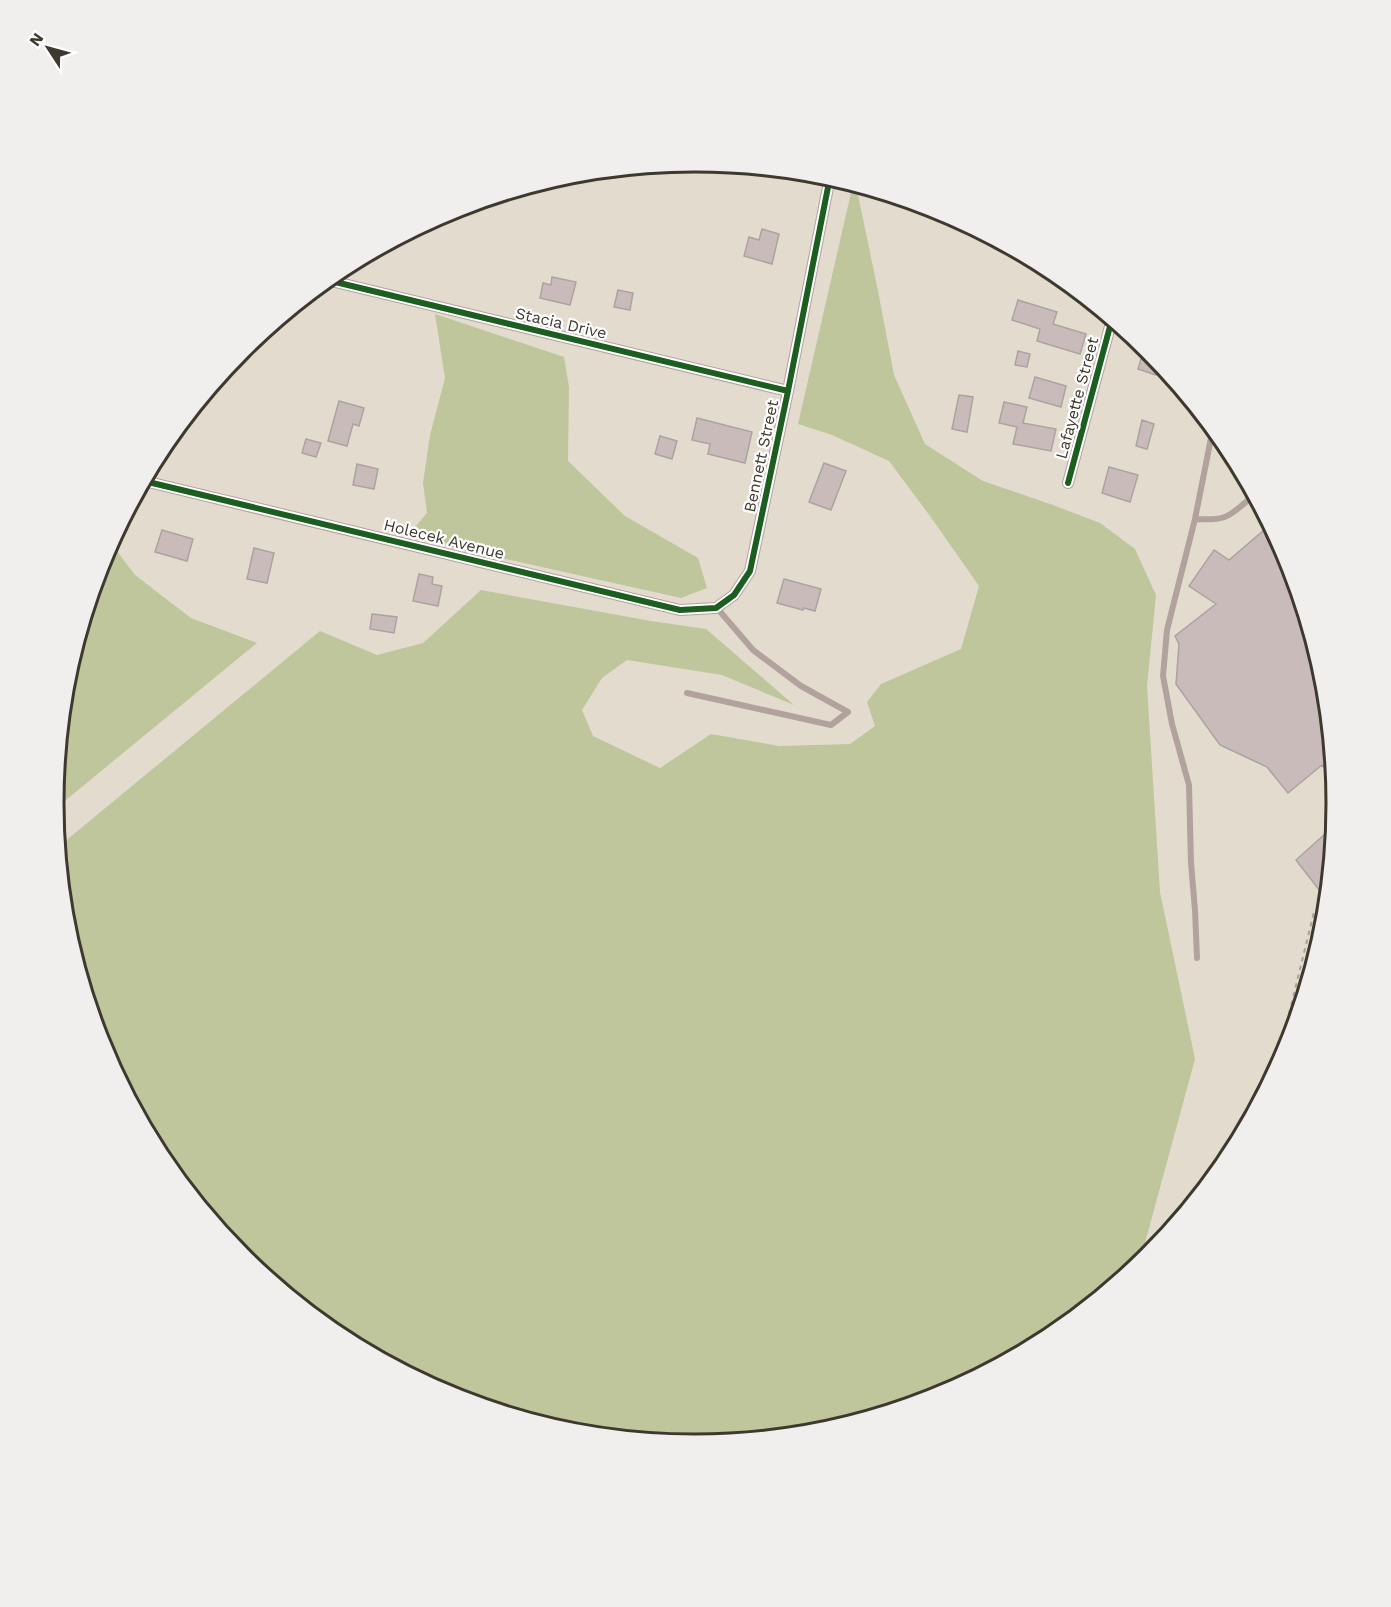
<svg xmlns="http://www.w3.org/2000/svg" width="1391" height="1607" font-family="'Work Sans',sans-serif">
  <rect width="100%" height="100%" fill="#e3dcce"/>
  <path fill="#bfc69c" d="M853,184l3,1 22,106 16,84 31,69 58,37 70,24 47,18 35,26 21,46 -9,91 13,206 35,167 -56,206 -87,72 -111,59 -121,37 -125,12 -125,-12 -120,-37 -111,-59 -97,-80 -80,-97 -59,-111 -37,-121 -8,-81 262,-216 57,24 46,-12 58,-53 170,31 55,8 88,76 -72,-30 -95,-15 -25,18 -20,32 11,26 67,32 51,-34 68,12 71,-2 25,-18 -8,-24 14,-18 80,-35 18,-63 -49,-70 -41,-55 -57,-26 -34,-11z
    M435,314l129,43 5,30 -1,74 57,55 73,42 9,30 -26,10 -247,-55 -18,-17 11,-13 -4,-30 7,-48 15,-57z
    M111,543l24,32 56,43 66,25 -202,166 -1,-6 12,-125 37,-120z"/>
  <path fill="#cabbbb" stroke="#aba3a0" stroke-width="1.5" d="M762,229l17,5 -7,30 -28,-8 5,-19 10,3z
    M552,277l24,5 -6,23 -30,-7 3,-15 8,2z
    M618,290l15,3 -3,17 -16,-3z
    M1018,300l39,12 -4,12 33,10 -6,20 -43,-13 3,-12 -28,-9z
    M1145,346l15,17 -4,12 -18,-6z
    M1018,351l12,3 -3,13 -12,-2z
    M1035,377l31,9 -5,21 -32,-9z
    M959,395l14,2 -6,35 -15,-3z
    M339,401l25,7 -5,18 -6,-2 -6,22 -19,-5z
    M1004,402l23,5 -4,16 33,6 -5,22 -38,-7 4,-17 -18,-4z
    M697,418l55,14 -7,31 -37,-9 2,-10 -18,-4z
    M1142,420l12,4 -7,25 -11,-3z
    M660,436l17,5 -5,18 -17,-5z
    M306,439l15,4 -5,14 -14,-4z
    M824,463l22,8 -15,39 -22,-8z
    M357,464l21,5 -4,20 -21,-4z
    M1109,467l29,8 -8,27 -28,-9z
    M1270,525l18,33 37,121 10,102 -13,-16 -34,28 -21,-26 -47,-22 -44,-61 3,-40 -4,-8 41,-32 -27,-18 25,-36 15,10z
    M162,530l31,9 -6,22 -32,-9z
    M254,548l20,5 -7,30 -20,-4z
    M419,574l14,3 -1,7 10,2 -4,20 -25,-5z
    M784,579l37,10 -6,22 -11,-3 -1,2 -26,-7z
    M372,614l25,3 -3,16 -24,-4z
    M1335,825l-8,75 -31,-40z"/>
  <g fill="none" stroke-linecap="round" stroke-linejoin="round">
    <path stroke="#aca09a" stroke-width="2" stroke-dasharray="4.5 4.5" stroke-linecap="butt" d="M1274,1075l40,-163"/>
    <path stroke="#b2a29e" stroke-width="6" d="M1195,519c34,2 34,-3 59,-24
      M687,693l144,32 17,-13 -47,-26 -48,-36 -36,-42
      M1197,958l-2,-48 -4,-47 -2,-78 -17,-61 -9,-48 4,-46 28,-111 18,-91"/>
    <path stroke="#b2a29e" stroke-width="12" d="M327,280l461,111
      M144,481l536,129 36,-2 18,-13 16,-24 38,-180 42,-214
      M1068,483l44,-164"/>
    <g stroke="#fff" stroke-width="10">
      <path id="cycleway" d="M327,280l461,111
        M144,481l536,129 36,-2 18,-13 16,-24 38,-180 42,-214
        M1068,483l44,-164"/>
    </g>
    <use href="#cycleway" stroke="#1b5e20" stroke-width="6"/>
  </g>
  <g text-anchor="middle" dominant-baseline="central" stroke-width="4.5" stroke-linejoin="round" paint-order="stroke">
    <g font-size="16" fill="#3e392f" stroke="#fff">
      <text transform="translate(561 323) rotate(13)">Stacia Drive</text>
      <text transform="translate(1077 398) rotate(-75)">Lafayette Street</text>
      <text transform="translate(761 456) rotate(-78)">Bennett Street</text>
      <text transform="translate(444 539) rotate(14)">Holecek Avenue</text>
    </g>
  </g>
  <path d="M0 0H1391V1607H0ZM64 803a631 631 0 1 1 1262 0a631 631 0 1 1-1262 0Z" fill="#f0efee" fill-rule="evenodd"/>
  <path fill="none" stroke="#3e392f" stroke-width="3" d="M64 803a631 631 0 1 1 1262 0a631 631 0 1 1-1262 0Z"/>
  <g transform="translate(48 48) rotate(306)" stroke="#ffffff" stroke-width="4.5" paint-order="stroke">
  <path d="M0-4.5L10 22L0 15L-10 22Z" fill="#3e392f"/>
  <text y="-9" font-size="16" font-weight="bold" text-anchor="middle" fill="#3e392f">N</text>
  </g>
</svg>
